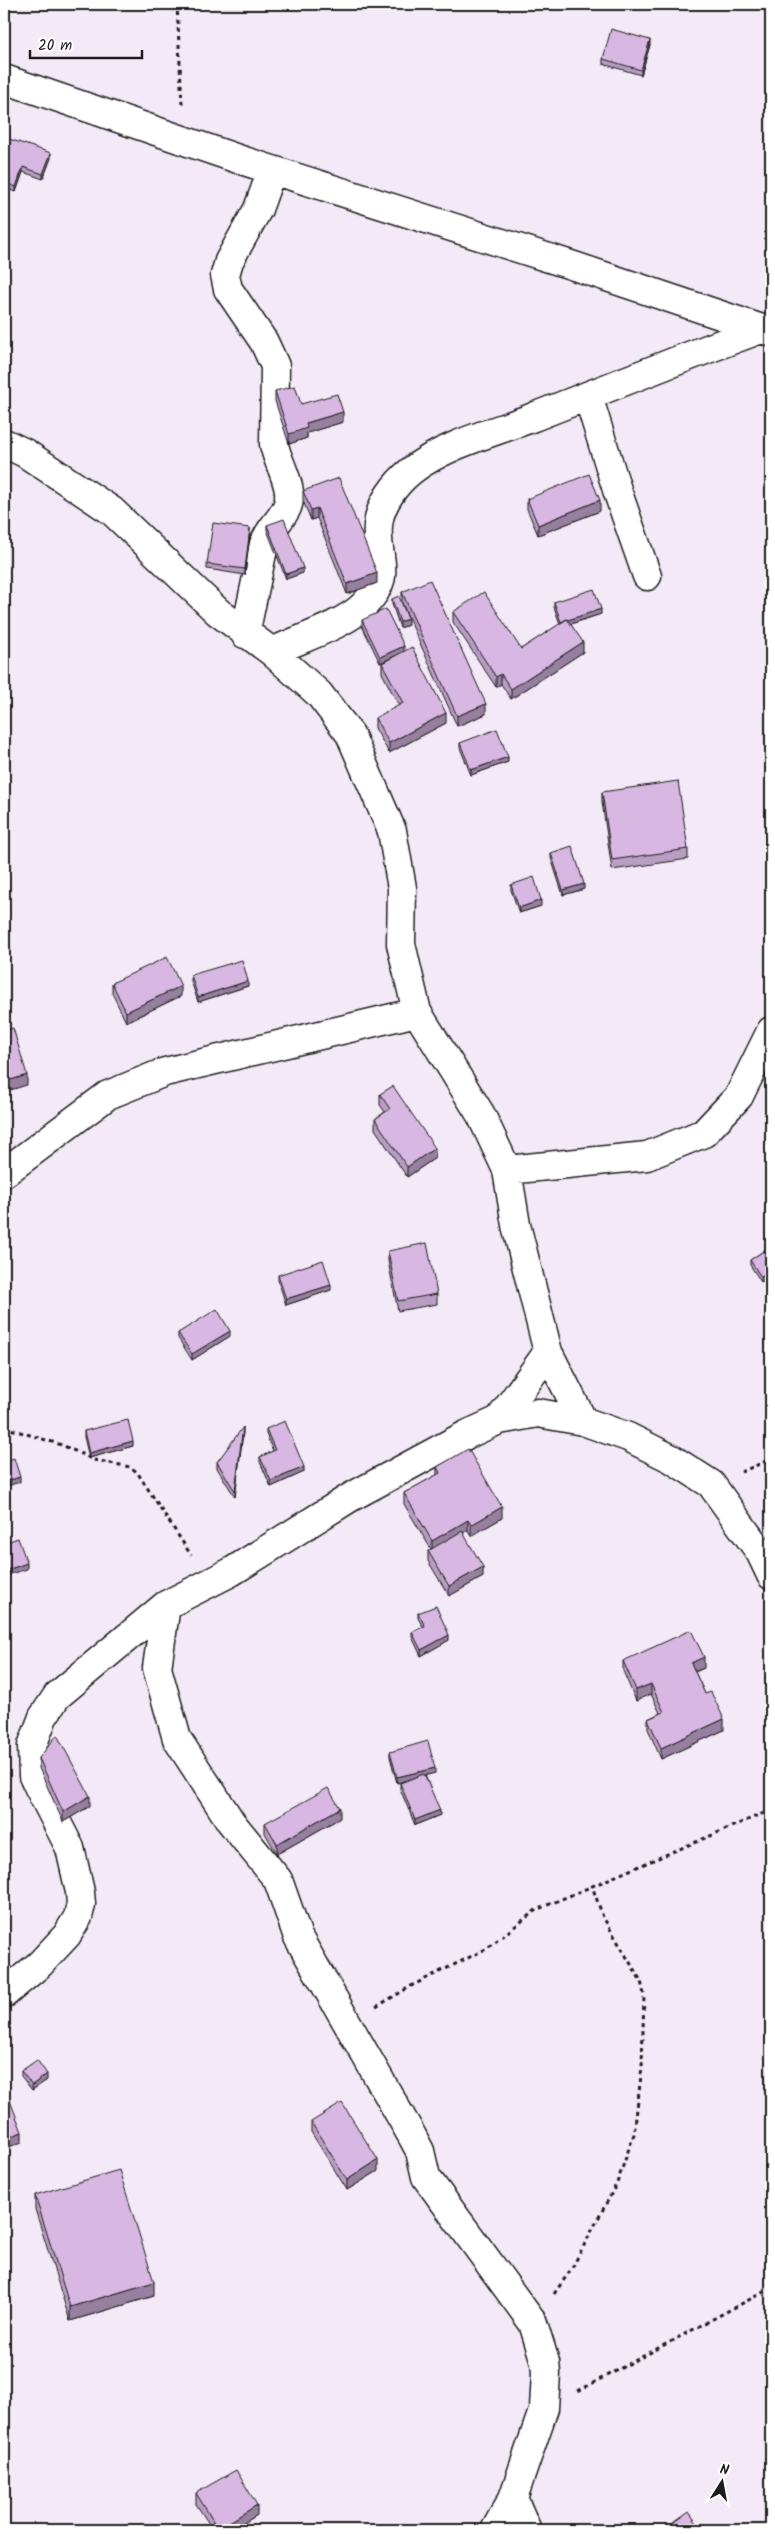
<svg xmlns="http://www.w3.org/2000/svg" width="775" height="2534" font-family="Kalam,sans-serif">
  <rect width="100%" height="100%" fill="#f3e9f7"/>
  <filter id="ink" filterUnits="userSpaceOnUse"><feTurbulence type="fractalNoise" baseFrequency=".02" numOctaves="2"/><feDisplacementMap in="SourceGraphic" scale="10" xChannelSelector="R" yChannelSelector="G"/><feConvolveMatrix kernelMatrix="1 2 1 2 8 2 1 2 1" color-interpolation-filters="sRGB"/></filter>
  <g filter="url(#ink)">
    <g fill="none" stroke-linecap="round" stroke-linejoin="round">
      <g stroke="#1c1c1c" stroke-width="31">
        <path id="minor" d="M4,79l234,80 333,106 200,67
          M588,396l30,97 29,83
          M4,443l21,10 87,58 106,101 54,40 47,42 31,40 42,97 10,57 -1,56 16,68 64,103 26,55 9,55 32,127 35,69
          M245,634l19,-90c5,-14 14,-21 21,-33 13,-20 -8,-47 -11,-67l1,-78 -11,-24 -36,-53 -3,-14 4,-14 29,-52 14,-39
          M272,652c25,-12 72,-27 91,-46 32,-31 12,-46 15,-81 2,-21 17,-41 33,-54 33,-26 81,-38 120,-53 77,-30 153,-61 230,-89
          M507,1170l140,-14 57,-23 35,-37 32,-65
          M4,1173l104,-78 57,-23 252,-60
          M499,1420l49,-68
          M166,1605l-9,63 20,71 54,83 47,58 20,57 114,199 8,15 6,26 107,146 12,39 1,11 -2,35 -31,90 -18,32
          M4,1994l36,-30 27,-29 11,-18 3,-13 -1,-12 -10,-44 -37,-72 -1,-30 11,-29 14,-21 109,-91 65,-33 120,-75 115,-62 33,-15 39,-7 45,8 45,16 44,22 39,25 49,68 11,23
          M513,2498l14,32"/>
      </g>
      <path stroke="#1c1c1c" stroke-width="3" stroke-dasharray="4 4" stroke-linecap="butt" d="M177,4l5,101
        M4,1427l58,18 32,15 36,7 7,5 54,83
        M741,1472l30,-13
        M376,2007l37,-22 73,-36 50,-39 235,-100
        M554,2294l18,-26 45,-85 17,-49 8,-67 2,-72 -3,-14 -38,-64 -11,-31
        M578,2391l193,-103"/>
      <use href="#minor" stroke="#fff" stroke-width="28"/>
    </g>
    <path fill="#ba9dc3" stroke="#1c1c1c" d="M650,45l-9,30 -38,-11v-5z
      M4,144l47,14 -8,21 -20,-7 -7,20 -12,-4z
      M275,391l26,13 42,18 -36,11v5l-18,6 -14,-43z
      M303,491l74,92 -30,11 -30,-76 -6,2 -8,-19z
      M527,499l73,12 -62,24 -11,-26z
      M267,525l36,48 -17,6 -19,-49z
      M250,533l-5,42 -38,-6v-5z
      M402,592l84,122 -29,12 -55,-123z
      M392,599l16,26 -8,3 -8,-24z
      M554,602l47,12 -30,10 12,28 -72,47 -10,-15 -5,3 -43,-65v-10l68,37 39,-25 -6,-17z
      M362,620l42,31 42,72 -57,30 -14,-25v-10l24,-12 -17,-33v-10l18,-9 -20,9 -18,-37z
      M460,743l48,19 -37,13 -11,-27z
      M602,792l86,57v10l-76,11 -10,-68z
      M551,853l33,36 -21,6 -12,-37z
      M511,885l30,21 -22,7 -8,-23z
      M191,975l57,11 -50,16 -7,-21z
      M112,983l69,13 -55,26 -14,-29z
      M380,1094l55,64 -28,19 -32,-48v-10l10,-7 -5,-7z
      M771,1246l-10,36 -11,-17v-5z
      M388,1251l49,43v10l-39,7 -10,-50z
      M278,1275l53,15 -45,15 -8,-25z
      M178,1333l52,3 -38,24 -14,-22z
      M266,1429l38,43 -33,15 -11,-25v-5l13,-6 -7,-17z
      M84,1431l49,15 -44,12 -5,-21z
      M243,1432l-8,65 -18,-29v-6z
      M437,1467l65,51 -31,18 -3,-6 -5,3 20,44 -34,19 -21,-35v-10l3,-2 -27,-45v-11l33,-18z
      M418,1613l31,27 -28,16 -9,-19v-5l11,-5 -5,-9z
      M623,1661l81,7 -9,4 10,22 19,36 -63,29 -13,-30v-10l12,-6 -9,-19 -15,7 -13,-30z
      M390,1752l45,21 -10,2 15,40 -25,10 -15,-36v-6l11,-4 -14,4 -7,-26z
      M39,1758l51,48 -27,16 -24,-54z
      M340,1818l-63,36 -12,-21v-10z
      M21,2071l26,9 -15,10 -11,-14z
      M311,2122l67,49 -31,19 -36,-58z
      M35,2195l119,101 -84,25 -35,-112z
      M196,2493l61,22 -25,15h-19l-17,-26z"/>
    <path fill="#97809f" stroke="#1c1c1c" d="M650,40v5l-9,30v-5z
      M51,153v5l-8,21v-5z
      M23,167v5l-7,20v-5z
      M343,412v10l-36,11v5l-18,6v-10l17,-11z
      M600,500v11l-62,24v-10z
      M317,508v10l-6,2v-10z
      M250,528v5l-5,42v-6z
      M303,568v5l-17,6v-5z
      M377,573v10l-30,11v-10z
      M601,609v5l-40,13v-5z
      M408,619v6l-8,3v-6z
      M583,642v10l-72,47v-10z
      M404,646v6l-24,11v-6z
      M501,674v10l-5,3v-10z
      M486,704v10l-29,12v-10z
      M446,713v10l-57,30v-10z
      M508,757v5l-37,13v-5z
      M584,884v5l-21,6v-5z
      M541,900v6l-22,7v-5z
      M248,981v5l-50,16v-5z
      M181,986v10l-55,26v-10z
      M27,1075v10l-23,7v-10z
      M435,1148v10l-28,19v-10z
      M771,1271v5l-10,6v-5z
      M331,1285v5l-45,15v-6z
      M230,1331v5l-38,24v-6z
      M243,1427v5l-8,65v-6z
      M133,1441v5l-44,12v-5z
      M304,1467v5l-33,15v-6z
      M20,1477v5l-16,5v-5z
      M502,1507v11l-31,18v-11z
      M468,1520v10l-36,21v-10z
      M27,1563v6l-23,7v-5z
      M483,1567v10l-34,19v-10z
      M449,1635v5l-28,16v-6z
      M704,1657v11l-13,5v-10z
      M651,1684v10l-15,7v-11z
      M724,1719v11l-63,29v-11z
      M435,1768v5l-38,10v-6z
      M90,1796v10l-27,16v-10z
      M340,1808v10l-63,36v-10z
      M440,1810v5l-25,10v-5z
      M47,2074v6l-15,10v-5z
      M22,2132v10l-18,7v-10z
      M378,2160v11l-31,19v-10z
      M154,2282v14l-84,25v-14z
      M257,2505v10l-25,15h-14v-1z"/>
    <path fill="#d8b7e3" stroke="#1c1c1c" d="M611,29l39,11 -9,30 -38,-11z
      M6,138l45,15 -8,21 -20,-7 -7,20 -12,-5v-38z
      M295,386l6,18 36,-10 6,18 -37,11 1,5 -18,6 -14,-43z
      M589,474l11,26 -62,25 -11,-26z
      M339,478l38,95 -30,11 -30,-76 -6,2 -8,-19z
      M284,519l19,49 -17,6 -19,-49z
      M213,523l37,5 -5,41 -38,-5z
      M430,580l56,124 -29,12 -55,-124z
      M594,589l7,20 -33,11 -1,-1 -6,3 -7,-20z
      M484,592l37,57 46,-30 16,23 -72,47 -10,-15 -5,3 -43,-65z
      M399,596l9,23 -8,3 -8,-23z
      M386,609l18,37 -24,11 -18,-37z
      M412,647l34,66 -57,30 -14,-25 28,-15 -21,-40z
      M497,729l11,28 -37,13 -11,-27z
      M678,781l10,68 -76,11 -10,-68z
      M572,846l12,38 -21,6 -12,-37z
      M534,877l7,23 -22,8 -8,-23z
      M167,957l14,29 -55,26 -14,-29z
      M242,960l6,21 -50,16 -7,-22z
      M13,1028l14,47 -23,7v-51z
      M393,1086l42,62 -28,19 -32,-48 15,-10 -10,-15z
      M427,1243l10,51 -39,7 -10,-50z
      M771,1246v25l-10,6 -11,-17z
      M323,1260l8,25 -45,14 -8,-24z
      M217,1309l13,22 -38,23 -14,-21z
      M128,1420l5,21 -44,12 -5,-22z
      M285,1421l19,46 -33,14 -11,-24 15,-7 -9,-21z
      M243,1427l-8,64 -18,-29z
      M468,1449l34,58 -31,18 -3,-5 -36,21 -28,-48 36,-20 -3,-6z
      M14,1458l6,19 -16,5v-20z
      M462,1531l21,36 -34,19 -21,-35z
      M18,1538l9,25 -23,8v-28z
      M436,1606l13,29 -28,15 -9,-18 13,-6 -7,-13z
      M691,1630l13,27 -13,6 14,31 6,-2 13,27 -63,29 -13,-29 16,-7 -13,-28 -15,6 -13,-29z
      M57,1735l33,61 -27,16 -24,-54z
      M428,1741l7,27 -38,9 -7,-25z
      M424,1774l16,36 -25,10 -15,-37z
      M328,1788l12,20 -63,36 -12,-21z
      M37,2060l10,14 -15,11 -11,-14z
      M4,2085l18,47 -18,7z
      M342,2103l36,57 -31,20 -36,-58z
      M119,2170l35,112 -84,25 -35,-112z
      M236,2470l21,35 -39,24 -22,-36z
      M689,2512l13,18h-38z"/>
  </g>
  <rect width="775" height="2534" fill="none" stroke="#fff" stroke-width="20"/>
  <rect x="10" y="10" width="755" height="2514" fill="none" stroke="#1c1c1c" stroke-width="2" filter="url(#ink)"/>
  <g transform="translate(722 2482) rotate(11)" stroke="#ffffff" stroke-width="4" paint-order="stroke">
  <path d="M0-4L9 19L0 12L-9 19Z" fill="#1c1c1c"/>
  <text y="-8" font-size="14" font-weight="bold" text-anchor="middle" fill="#1c1c1c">N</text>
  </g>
  <path d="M30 50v8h112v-8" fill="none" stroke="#1c1c1c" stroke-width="2.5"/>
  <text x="38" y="50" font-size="15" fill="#1c1c1c" stroke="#ffffff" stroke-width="4" paint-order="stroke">20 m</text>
</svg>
